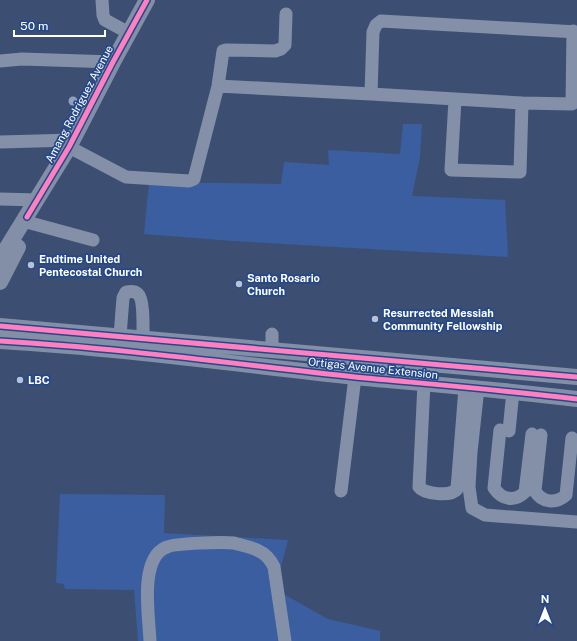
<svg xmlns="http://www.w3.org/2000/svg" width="577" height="641" font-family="'Public Sans',sans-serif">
  <rect width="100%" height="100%" fill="#3c4f73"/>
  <path fill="#3a5ea0" d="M403,124h19l-2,33 -8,39 93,4 3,57 -275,-16 -89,-7 5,-52 132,2 3,-22 45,3 -1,-15 72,4z
    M60,494l105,1 -1,38 124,7 -9,34 -8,13 57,32 52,12v10h-242l-4,-51 -69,-1 -1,-5 -8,-1z"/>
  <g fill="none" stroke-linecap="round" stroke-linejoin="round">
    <path stroke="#8390a8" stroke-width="13" d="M102,0l1,15 2,5 24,13
      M0,61l22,-2 91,3
      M218,86l153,8 151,9 50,1 1,-73
      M371,94l2,-62 3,-7 5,-4 196,11
      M455,99l-4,71 69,2 2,-69
      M0,142l73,-2
      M69,147l57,30 63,4 5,-2 24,-93 5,-35 3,-1 49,1 6,-2 4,-4 1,-31
      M0,199l37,1
      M23,221l70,19
      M120,336l3,-38 3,-6c5,-1 9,-1 12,2 6,5 5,35 5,44
      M272,350v-16
      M424,383l-5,104c5,7 32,10 38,2l8,-101
      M478,388l-7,64 -2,35 3,21 13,7 92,7
      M500,430l-6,58c8,12 21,14 31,4l7,-58
      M509,431l4,-40
      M541,435l-6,56c7,12 21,13 31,4l6,-57
      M341,491l14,-114
      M150,641c-1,-24 -9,-71 9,-89 2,-2 5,-4 8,-5 9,-4 56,-5 67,-4 7,2 16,4 23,7 9,4 13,9 17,17l11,74"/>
    <path stroke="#828fa6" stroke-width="16" d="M0,259l69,-112 44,-85 34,-62
      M0,282l18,-35
      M0,326l577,51
      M0,341c119,7 236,23 355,36 74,7 148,13 222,22"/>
    <g stroke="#25488a" stroke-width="8">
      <path id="cycleway" d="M27,217l42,-70 44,-85 34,-62
        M0,326l577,51
        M0,341c119,7 236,23 355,36 74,7 148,13 222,22"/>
    </g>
    <use href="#cycleway" stroke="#ff80c0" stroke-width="5"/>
  </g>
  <circle fill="#91a0bc" cx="73" cy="101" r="4.5"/>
  <g fill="#bbc1ce" stroke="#25488a" stroke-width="1.5">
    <circle cx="31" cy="265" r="4"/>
    <circle cx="239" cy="284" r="4"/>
    <circle cx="375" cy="319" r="4"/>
    <circle cx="20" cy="380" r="4"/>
  </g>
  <g text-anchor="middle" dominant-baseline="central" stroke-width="3.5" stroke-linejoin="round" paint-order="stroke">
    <g font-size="11" fill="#fff" stroke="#25488a">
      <text transform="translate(79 104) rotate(-62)">Amang Rodriguez Avenue</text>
      <text transform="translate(373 368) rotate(6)">Ortigas Avenue Extension</text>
    </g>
    <g font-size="11" font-weight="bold" fill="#fff" stroke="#25488a" text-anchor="start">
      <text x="39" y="259">Endtime United<tspan x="39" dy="13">Pentecostal Church</tspan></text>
      <text x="247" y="278">Santo Rosario<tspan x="247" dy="13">Church</tspan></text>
      <text x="383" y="313">Resurrected Messiah<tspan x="383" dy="13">Community Fellowship</tspan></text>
      <text x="28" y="380">LBC</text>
    </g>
  </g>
  <g transform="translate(545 609)" stroke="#25488a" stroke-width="3" paint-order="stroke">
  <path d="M0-3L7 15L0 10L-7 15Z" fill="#ffffff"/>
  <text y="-6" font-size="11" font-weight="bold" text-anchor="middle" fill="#ffffff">N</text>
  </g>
  <path d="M14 30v6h91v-6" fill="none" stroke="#ffffff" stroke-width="2"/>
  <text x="20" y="30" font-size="12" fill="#ffffff" stroke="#25488a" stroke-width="3" paint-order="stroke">50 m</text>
</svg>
